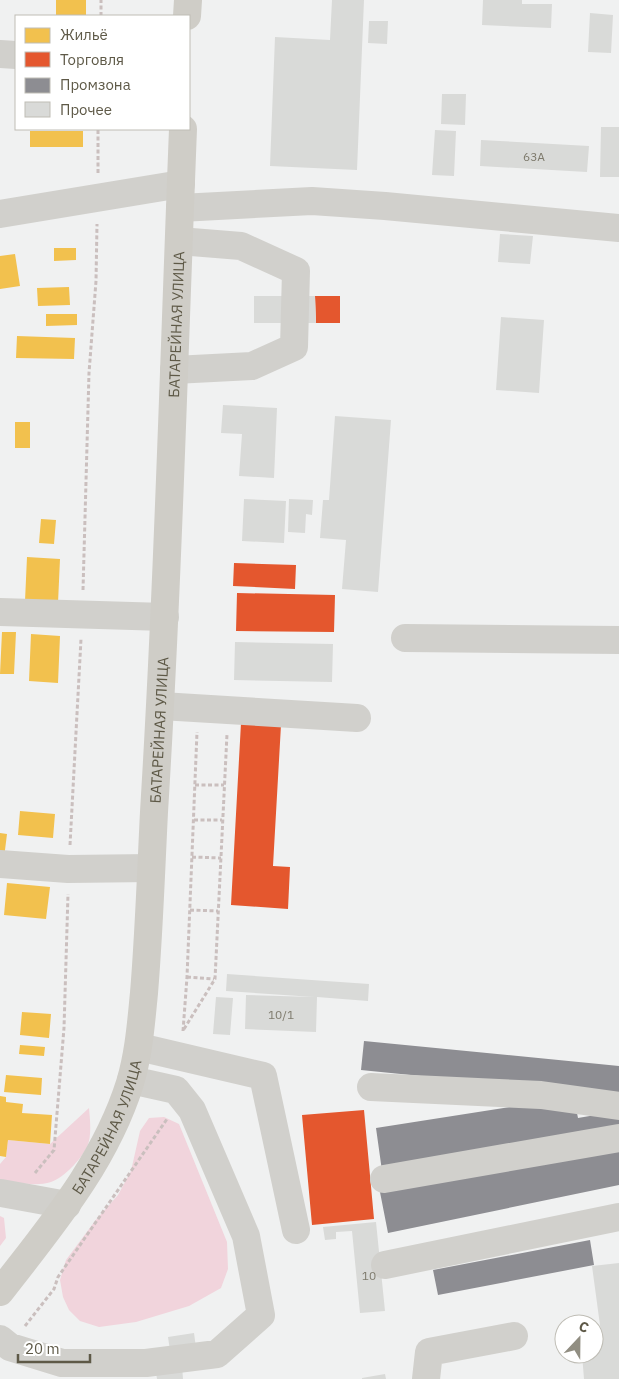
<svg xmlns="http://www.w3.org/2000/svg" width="619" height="1379" font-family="'IBM Plex Sans',sans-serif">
  <rect width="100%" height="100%" fill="#f0f1f1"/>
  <path fill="#f1d4dc" d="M89,1108c1,12 3,28 -2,39 -6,12 -23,31 -36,35 -16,5 -35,0 -51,-2v-16l6,-7 2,-17 42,4z
    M164,1117l15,7 48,118 1,27 -7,19 -32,18 -53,16 -37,5 -19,-6 -11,-11 -6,-13 -3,-17 6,-20 29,-39 23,-26 13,-24 9,-40 9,-13z
    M0,1216l4,2 2,20 -6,8z"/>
  <path fill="#f2c14e" d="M56,0h30v16h-30z
    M30,131h53v16h-53z
    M54,248h22v12l-22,1z
    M15,254l5,32 -20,3v-33z
    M69,287l1,18 -32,1 -1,-18z
    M46,314h31v11l-31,1z
    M17,336l58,2 -1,21 -58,-1z
    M15,422h15v26h-15z
    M41,519l15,1 -2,24 -15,-1z
    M27,557l33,2 -2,44 -33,-2z
    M2,632h14l-2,42h-14z
    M31,634l29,2 -2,47 -29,-2z
    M20,811l35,3 -2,24 -35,-3z
    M0,833l7,1 -3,24h-4z
    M7,883l43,4 -4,32 -42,-4z
    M22,1012l29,2 -2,24 -29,-3z
    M20,1045l25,2 -1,9 -25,-2z
    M6,1075l36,3 -1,17 -37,-3z
    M0,1096l6,1v5l17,2 -1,9 30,2 -2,29 -42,-4 -2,17 -6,-1z"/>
  <path fill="#e4572e" d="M315,296h25v27h-24z
    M234,563l62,2 -1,24 -62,-3z
    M237,593l98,2 -1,37 -98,-1z
    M241,723l40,2 -8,141 17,1 -2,42 -57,-4z
    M364,1110l10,109 -62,6 -10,-110z"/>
  <path fill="#8d8d92" d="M364,1041l255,25v30l-258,-26z
    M554,1100l21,3 3,15 41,-7v23l-237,37 -6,-43z
    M619,1144v41l-231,48 -9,-46z
    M590,1240l4,25 -156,30 -5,-25z"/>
  <path fill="#d9dad8" d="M332,0h32l-7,170 -87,-4 5,-129 55,3z
    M483,0h39v4h30l-1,24 -69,-3z
    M590,13l23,2 -2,38 -23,-1z
    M369,21h19l-1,23 -19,-1z
    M442,94h24l-1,31 -24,-1z
    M601,127h18v50h-19z
    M435,130l21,1 -2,45 -22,-1z
    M481,140l108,6 -2,26 -107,-6z
    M500,234l33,2 -3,28 -32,-2z
    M254,296h61l1,27h-62z
    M501,317l43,3 -5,73 -43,-3z
    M223,405l54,3 -3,70 -35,-2 3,-42 -21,-1z
    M335,416l56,4 -13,172 -36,-3 4,-49 -26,-2 3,-38h6z
    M244,499l42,2 -2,42 -42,-2z
    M289,499l24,1 -1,15 -6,-1 -1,19 -17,-1z
    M235,642l98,2 -1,38 -98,-2z
    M227,974l142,10 -1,17 -51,-4 -1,35 -71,-3 1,-34 68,2 -88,-6z
    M216,997l17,1 -3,37 -17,-1z
    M376,1222l9,89 -25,2 -8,-82 -16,1v7l-11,1 -2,-13z
    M619,1263v116h-35l-2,-25h12v-13l8,-1 -10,-74z
    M194,1333l4,30 -16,2 1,14h-26l-2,-13 17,-2 -4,-27z
    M385,1374l1,5h-24v-1z"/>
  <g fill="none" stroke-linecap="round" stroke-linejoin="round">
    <path stroke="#cabfbe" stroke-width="3" stroke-dasharray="4 2.5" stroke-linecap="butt" d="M101,16v-16
      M98,173v-44
      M83,590l6,-217 7,-92 1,-57
      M195,785h29
      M194,820h28
      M70,845l11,-206
      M192,857l29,1
      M190,910l28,1
      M187,977l27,2
      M184,1029l31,-50 12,-245
      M183,1031l4,-54 10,-245
      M35,1173l19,-23 10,-122 4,-134
      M25,1326l29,-37 4,-12 109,-158"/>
    <path stroke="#d1d0cc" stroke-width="28" d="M0,54l16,1
      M180,208l132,-7 73,5 234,22
      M0,214l181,-30
      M174,370l78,-4 42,-19 2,-76 -55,-25 -62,-5
      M0,612l165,5
      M405,638l214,2
      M161,706l196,12
      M0,864l68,5 83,-1
      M139,1047l124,29 33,154
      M371,1087l170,8 78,11
      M384,1179l235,-41
      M1,1193l66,12
      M385,1265l234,-48
      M0,1339l10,8 52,16h84l71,-9 44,-39 -15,-79 -54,-126 -16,-20 -45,-10
      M426,1379l3,-27 85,-16"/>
    <g stroke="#cfcdc7" stroke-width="28">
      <path d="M187,16l1,-16"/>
      <path id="s1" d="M0,1292c51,-66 105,-129 130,-209 9,-30 11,-60 14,-90 5,-60 7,-121 10,-181 14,-228 20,-456 29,-683"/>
    </g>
  </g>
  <g text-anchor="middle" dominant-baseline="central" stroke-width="5" stroke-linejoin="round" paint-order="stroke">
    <g font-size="12" fill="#7e7a6c">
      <text x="534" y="156">63А</text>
      <text x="281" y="1014">10/1</text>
      <text x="369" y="1275">10</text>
    </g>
    <g font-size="15" fill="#5e5947" stroke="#fff">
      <text stroke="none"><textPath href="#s1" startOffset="1008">БАТАРЕЙНАЯ УЛИЦА</textPath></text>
      <text stroke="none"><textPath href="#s1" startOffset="602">БАТАРЕЙНАЯ УЛИЦА</textPath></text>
      <text stroke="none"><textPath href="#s1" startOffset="198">БАТАРЕЙНАЯ УЛИЦА</textPath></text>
    </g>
  </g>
  <rect x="15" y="15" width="175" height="115" fill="#ffffff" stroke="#bfbdb5"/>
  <rect x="25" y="28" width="25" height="15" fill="#f2c14e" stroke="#bfbdb5"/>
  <text x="60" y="40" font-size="15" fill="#5e5947">Жильё</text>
  <rect x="25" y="52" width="25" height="15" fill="#e4572e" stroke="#bfbdb5"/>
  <text x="60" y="65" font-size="15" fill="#5e5947">Торговля</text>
  <rect x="25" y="78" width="25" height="15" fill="#8d8d92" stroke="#bfbdb5"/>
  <text x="60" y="90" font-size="15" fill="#5e5947">Промзона</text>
  <rect x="25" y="102" width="25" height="15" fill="#d9dad8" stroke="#bfbdb5"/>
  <text x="60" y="115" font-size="15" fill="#5e5947">Прочее</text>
  <g transform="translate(579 1339) rotate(22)"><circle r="24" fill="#ffffff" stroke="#bfbdb5"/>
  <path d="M0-4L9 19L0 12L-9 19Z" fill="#918e82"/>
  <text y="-8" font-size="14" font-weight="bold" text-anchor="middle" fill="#5e5947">С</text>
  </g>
  <path d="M18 1354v8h72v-8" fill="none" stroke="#5e5947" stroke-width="2.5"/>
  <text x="25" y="1354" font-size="15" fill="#5e5947" stroke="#ffffff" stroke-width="4" paint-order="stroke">20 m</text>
</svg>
